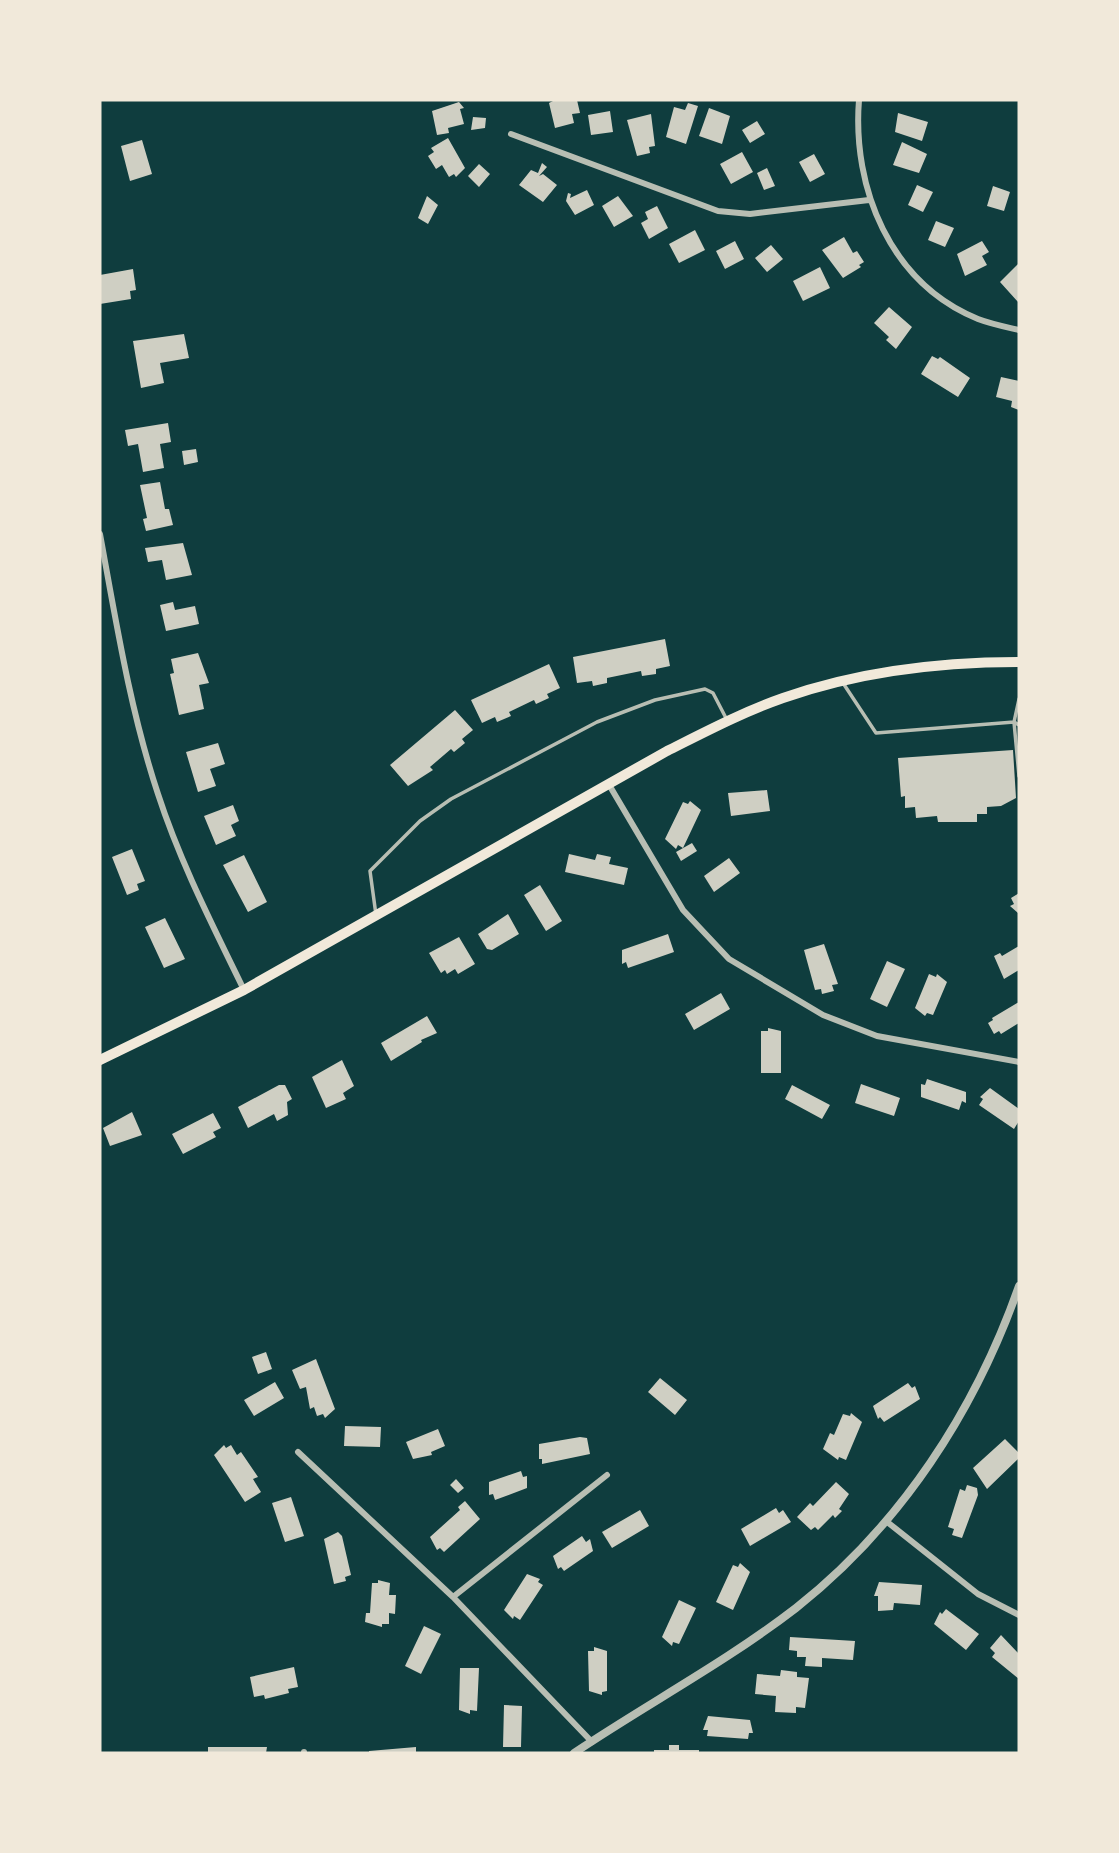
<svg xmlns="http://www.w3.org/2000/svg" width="1119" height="1853" font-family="'Crimson Pro',serif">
  <rect width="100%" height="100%" fill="#0f3d3e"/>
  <path fill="#cfcfc3" d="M555,100h22l3,13 -8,1 2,9 -19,5 -6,-25z
    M459,102l5,6 -4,1 4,15 -16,4 1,5 -12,2 -5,-24z
    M688,103l10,3 -12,38 -20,-7 8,-30 11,3z
    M709,108l21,8 -8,28 -23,-8z
    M610,111l3,21 -22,3 -3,-20z
    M898,113l30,9 -6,19 -27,-9z
    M651,114l4,32 -6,1 1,6 -13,3 -10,-36z
    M473,117l13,1 -1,10 -14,2z
    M757,121l8,13 -15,9 -8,-13z
    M448,138l17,30 -9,9 -2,-3 -5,3 -7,-12 -6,4 -8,-13 6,-4 -3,-4z
    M142,140l10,34 -22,7 -9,-35z
    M902,142l25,12 -8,19 -26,-8z
    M742,152l11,20 -22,12 -11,-20z
    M814,154l11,20 -15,8 -11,-20z
    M542,163l5,4 -8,9 4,-2 14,11 -14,17 -24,-17 12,-15 7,3z
    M479,164l11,10 -11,13 -11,-11z
    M767,168l8,18 -11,4 -7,-17z
    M917,185l16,7 -10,20 -15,-7z
    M993,186l17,6 -6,19 -17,-5z
    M587,190l7,15 -19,10 -9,-14 2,-8 3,1 -1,4z
    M427,196l11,9 -10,19 -10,-6z
    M618,196l15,20 -19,11 -12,-21z
    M657,206l11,22 -19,11 -8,-16 7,-4 -3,-7z
    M936,221l18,7 -9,19 -17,-7z
    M695,230l10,20 -26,13 -10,-19z
    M844,237l9,16 4,-2 7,11 -5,3 2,2 -18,11 -21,-28z
    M735,241l9,18 -19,10 -9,-18z
    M982,241l7,11 -7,4 5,9 -22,11 -8,-22z
    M771,245l12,14 -16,13 -12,-14z
    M1019,263l-1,32 1,8 -19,-21z
    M820,267l10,21 -27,13 -10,-20z
    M133,269l3,21 -6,1 1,8 -31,5v-29z
    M889,307l23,20 -16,22 -10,-9 3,-3 -15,-14z
    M184,334l5,24 -29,5 4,20 -23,5 -8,-47z
    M932,356l6,3 2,-2 30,21 -12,19 -37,-23z
    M1001,377l18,4v29l-8,-3 1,-6 -16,-4z
    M168,423l3,19 -11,2 4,24 -21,4 -5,-28 -10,2 -3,-16z
    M196,449l2,13 -14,3 -2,-14z
    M160,482l5,27h4l4,16 -27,6 -3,-12 4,-1 -7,-33z
    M183,543l9,32 -26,5 -4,-20 -14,2 -3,-14z
    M173,602l2,8 20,-4 4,18 -33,7 -6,-26z
    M665,639l5,27 -14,3v5l-14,2 -1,-5 -34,7v5l-14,3 -1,-5 -15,2 -4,-26z
    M198,653l11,30 -10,2 5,24 -25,6 -9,-41 4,-1 -3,-14z
    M549,664l11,24 -13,6 2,4 -13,6 -2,-4 -25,12 2,4 -14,6 -2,-5 -13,6 -11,-23z
    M455,710l18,20 -11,9 3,4 -11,9 -3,-3 -21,18 3,3 -25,16 -18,-21z
    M218,743l7,21 -15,5 6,17 -18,6 -12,-40z
    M1013,750l3,48 -15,8 -14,1v7h-10v8h-39l-1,-6 -21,2 -1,-11 -10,1v-12l-4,1 -3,-39z
    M767,790l3,21 -39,5 -3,-23z
    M690,801l11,9 -18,38 -5,-3 -2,4 -11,-10 18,-37 5,2z
    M233,805l6,16 -8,4 5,11 -20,9 -12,-29z
    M692,843l5,8 -16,10 -5,-9z
    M132,849l13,32 -8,3 2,6 -12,5 -15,-38z
    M569,854l26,6 2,-6 14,3 -2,7 19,4 -4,17 -59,-13z
    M244,855l23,47 -19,10 -25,-47z
    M729,858l11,15 -26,19 -10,-16z
    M540,885l22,36 -16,10 -22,-36z
    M1019,893v21l-9,-8 4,-2 -3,-6z
    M508,914l11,20 -27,16 -5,-1 -9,-15z
    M165,918l20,41 -21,9 -19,-41z
    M668,934l6,18 -46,16 -2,-6 -4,2v-14z
    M459,937l16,27 -17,10 -3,-5 -8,5 -2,-4 -4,3 -12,-20z
    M824,944l14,40 -6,1 2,6 -12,3 -1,-5 -6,1 -11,-40z
    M1019,946v24l-15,9 -10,-23 6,-3 2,3z
    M887,961l18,8 -18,38 -17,-8z
    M929,974l7,3 1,-3 10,8 -14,33 -6,-2 -2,3 -10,-8z
    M721,993l9,16 -36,21 -9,-16z
    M1019,1002v21l-18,11 -2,-3 -5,3 -6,-11 5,-3 -1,-2z
    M427,1016l10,17 -16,7 1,2 -31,19 -10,-18z
    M768,1028l13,3v42h-20v-42h7z
    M342,1060l12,26 -11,7 3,6 -20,9 -14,-31z
    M927,1079l39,13v11l-4,-2 -3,9 -38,-13v-13l4,1z
    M861,1084l39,14 -6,18 -39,-13z
    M279,1085h6l7,14 -5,3 1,13 -11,6 -3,-7 -26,14 -10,-21z
    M792,1085l38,20 -8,14 -37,-20z
    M990,1088l29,21v12l-5,8 -35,-24 4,-6 -3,-2z
    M132,1112l10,23 -32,11 -7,-18z
    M213,1113l8,15 -8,4 3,5 -33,17 -11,-20z
    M266,1352l6,17 -14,5 -6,-17z
    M316,1359l19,50 -10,9 -2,-4 -6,2 -3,-9 -4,2 -4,-22 -6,2 -8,-19z
    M660,1378l27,22 -12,15 -27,-23z
    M275,1382l9,16 -30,18 -10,-16z
    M908,1383l4,5 3,-2 5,13 -36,23 -4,-5 -2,2 -5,-13z
    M851,1413l11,9 -16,38 -7,-3 -1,3 -15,-11 7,-16 4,2 9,-21 7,2z
    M345,1426l36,1 -1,20 -36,-1z
    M438,1429l7,17 -14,6 1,3 -19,4 -7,-17z
    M580,1437l7,1 3,16 -48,10v-5h-3v-15z
    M1005,1439l14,14v5l-32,31 -14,-21z
    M224,1445l2,3 5,-3 6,10 4,-3 17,25 -5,2 8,13 -16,10 -31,-47z
    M521,1471l2,6 4,-1v12l-32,12 -2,-6 -4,1v-13z
    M456,1479l8,9 -6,5 -8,-8z
    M836,1482l13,12 -10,15 3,2 -7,7 -2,-3 -15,15 -3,-3 -4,3 -14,-13 13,-14 3,3z
    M967,1485l10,3 1,7 -16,43 -10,-3 2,-6 -6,-2 12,-38 5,2z
    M291,1497l13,39 -19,6 -13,-39z
    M465,1501l15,18 -36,33 -4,-4 -3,2 -7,-13 30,-27 -2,-3z
    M776,1508l3,5 4,-3 8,12 -41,24 -9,-17z
    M640,1510l9,16 -37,22 -10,-16z
    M338,1532l4,4 9,39 -6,2 1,4 -12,3 -10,-45z
    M582,1536l4,6 4,-3 3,12 -29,20 -3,-4 -3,2 -5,-13z
    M740,1563l10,9 -17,38 -17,-8 17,-37 5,2z
    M527,1574l13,5 -2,3 5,3 -23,35 -6,-4 -1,3 -9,-9z
    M378,1580l12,3 -1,12h7l-1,19 -6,-1v11h-7v3l-17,-5 1,-9h4l2,-30h6z
    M879,1582l43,3 -2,20 -26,-2 -1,7 -15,1v-15h-4z
    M679,1600l17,8 -17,36 -6,-2 -1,4 -10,-9z
    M946,1609l33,25 -13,16 -32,-26 6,-12 2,2z
    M424,1626l17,8 -20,40 -16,-8z
    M1001,1635l18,19v25l-27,-22 3,-4 -5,-5z
    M790,1637l65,4 -2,19 -31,-2v9l-17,-1 1,-9h-9v-6l-8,-1z
    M594,1647l13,4v40l-5,1v3l-13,-4 -1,-40h6z
    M294,1667l4,20 -10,2 1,4 -24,6 -1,-4 -10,2 -4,-20z
    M460,1668h19l-2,43 -7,-1v4l-11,-4z
    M781,1670l16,2v5l12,1 -4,30 -9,-1v6l-21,-1 1,-16 -21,-2 2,-20 23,2z
    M504,1705l18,1 -1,41h-18z
    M708,1716l42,4 3,13h-4l-1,6 -41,-3 1,-6h-5z
    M669,1745h10v5h20v3h-45v-3h15z
    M208,1747h59l-1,6h-58z
    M416,1747v6h-47v-2z"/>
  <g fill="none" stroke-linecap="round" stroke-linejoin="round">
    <path stroke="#b8beb3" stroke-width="3.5" d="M843,683l33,50 138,-11 5,-23
      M1019,725l-5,-3 5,54
      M376,915l-6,-44 50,-50 31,-22 146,-77 58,-22 50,-11 8,4 14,27"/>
    <path stroke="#b8beb3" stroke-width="6" d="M859,100c-7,88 31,183 119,219 13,5 28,8 41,11
      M511,134l207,77 32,3 119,-14
      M100,534c16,87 30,176 58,260 22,68 55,132 86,196
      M608,783l75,127 46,49 94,56 54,21 142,26
      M298,1452l155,145 139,145
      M886,1521l92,73 41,21
      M453,1597l154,-122
      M304,1752v1"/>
    <path stroke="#b8beb3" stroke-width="8" d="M574,1753c73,-49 152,-91 222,-145 105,-83 179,-197 223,-322"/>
    <path stroke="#f1e9da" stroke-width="10" d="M100,1060l144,-70 423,-239c38,-19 76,-39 116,-53 74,-26 158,-36 236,-36"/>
  </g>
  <rect width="1119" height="1853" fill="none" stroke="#f1e9da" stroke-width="203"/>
</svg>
